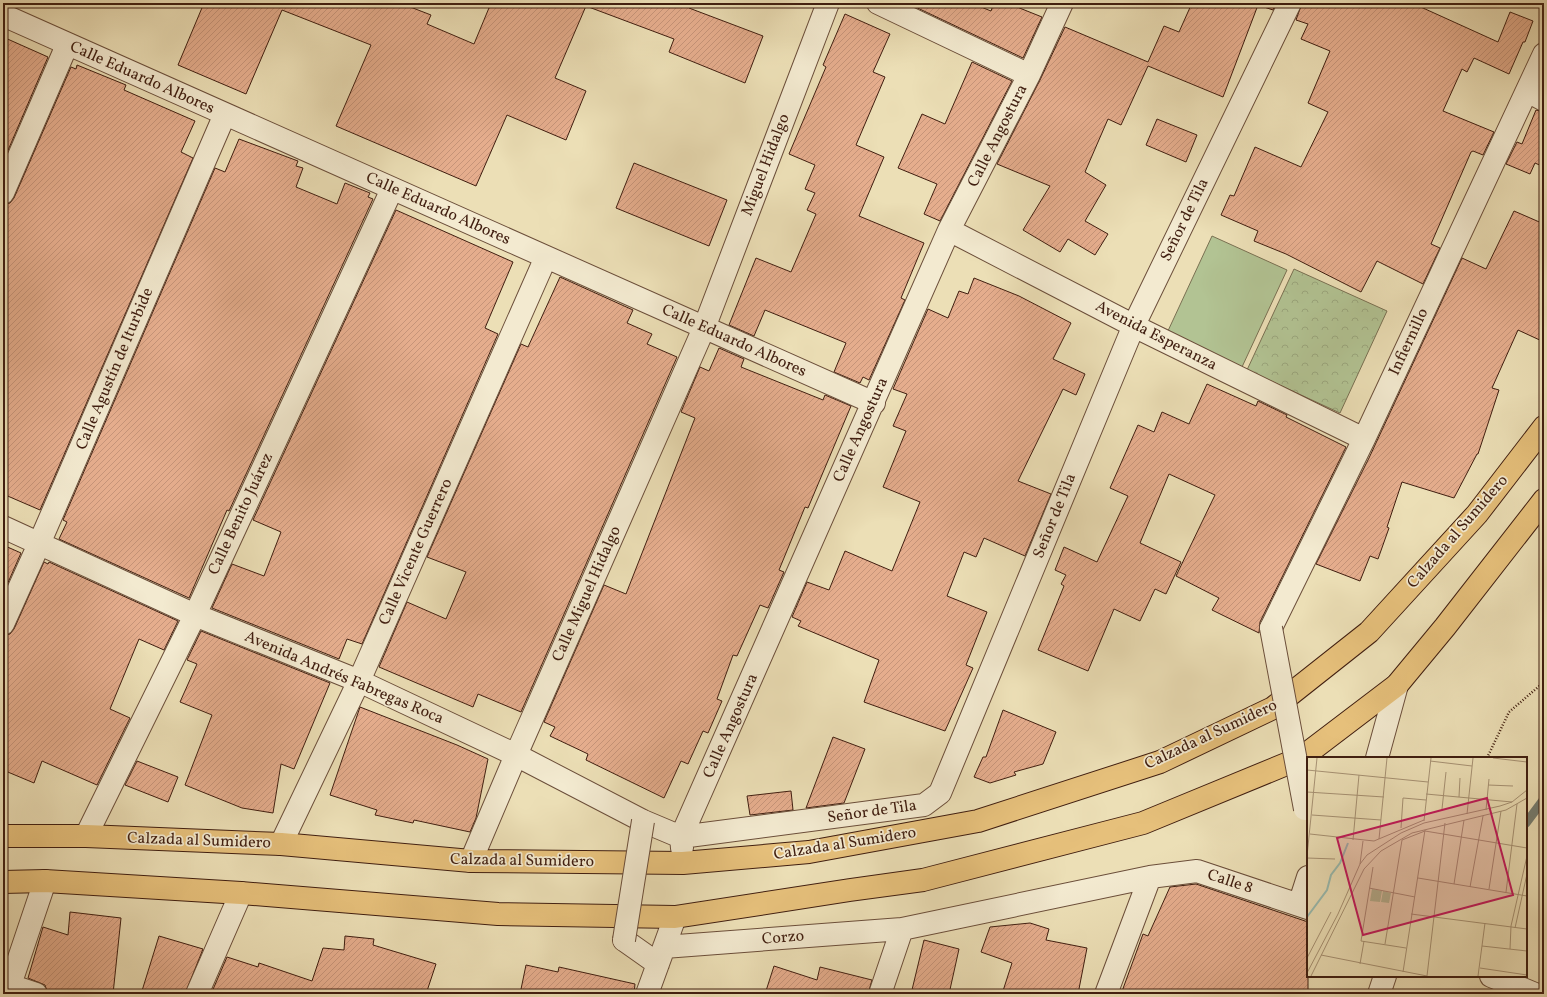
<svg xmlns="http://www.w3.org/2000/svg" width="1547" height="997" font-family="Vollkorn,serif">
  <defs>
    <pattern id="park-crowns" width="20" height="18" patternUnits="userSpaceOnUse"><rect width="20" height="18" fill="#b2c393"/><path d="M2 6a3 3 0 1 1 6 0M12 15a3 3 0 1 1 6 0" fill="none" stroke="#9aa77e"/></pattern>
    <pattern id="building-hatch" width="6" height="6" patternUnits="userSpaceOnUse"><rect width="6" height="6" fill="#e5ad8d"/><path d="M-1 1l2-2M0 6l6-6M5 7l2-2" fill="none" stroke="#c69479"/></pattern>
  </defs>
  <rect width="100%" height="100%" fill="#ecdfb6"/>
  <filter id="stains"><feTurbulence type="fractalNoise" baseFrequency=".005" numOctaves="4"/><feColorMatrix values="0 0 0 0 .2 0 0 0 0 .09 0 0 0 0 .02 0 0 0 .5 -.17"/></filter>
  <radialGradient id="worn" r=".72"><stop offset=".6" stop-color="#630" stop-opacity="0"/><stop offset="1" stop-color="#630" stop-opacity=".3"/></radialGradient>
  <path fill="url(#park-crowns)" stroke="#797052" d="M1294,269l93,42 -47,102 -93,-43z"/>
  <path fill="#b2c393" stroke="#797052" d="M1212,236l75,34 -45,97 -75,-34z"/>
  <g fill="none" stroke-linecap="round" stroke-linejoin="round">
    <path stroke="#757d71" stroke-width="9" d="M1526,823l18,-24"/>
  </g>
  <path fill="url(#building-hatch)" stroke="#401e10" d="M204,3h196l31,12 -4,9 47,20 17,-41h200l-2,5 74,28 -18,47 -76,-31 5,-13 -88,-33 -31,72 31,13 -20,49 -59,-25 -31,71 -140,-60 35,-81 -89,-35 -36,84 -68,-29z
    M907,3h64l20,8 3,-8h13l35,14 -19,41z
    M1192,3h84l-3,7 -15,-5 -35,92 -75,-31 -27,59 -13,-6 -23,53 21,13 -21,36 23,13 -13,21 -27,-16 -8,13 -37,-22 27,-44 -53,-22 43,-84 25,-53 83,35 16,-36 15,6z
    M1302,3h110l86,39 12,-30 23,9 -8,21h-2l-14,32 -35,-16 -7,14 -5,-3 -19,42 51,21 -11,23 -10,-4 -2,1 -40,92 9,4 -17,36 -46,-23 -16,31 -75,-38 -32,-13 4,-10 -37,-16 9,-20 4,1 21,-49 46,20 27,-55 -20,-9 22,-52 -29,-12 7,-15 -12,-4z
    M845,14l45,20 -17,38 12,5 -29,68 28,12 -25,59 65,27 -23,55 4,2 -36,80 -6,-3 -3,6 -26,-11 12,-29 -81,-33 -11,26 -25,-11 27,-67 35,14 25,-58 -9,-4 8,-17 -10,-4 10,-24 -26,-11 37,-87 -3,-2z
    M3,37l45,20 -45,105z
    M972,62l40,19 -72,140 -16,-7 13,-30 -39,-16 24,-54 23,10z
    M77,65l49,20 -2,5 71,31 -14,31 12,6 -153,352 -37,-16v-289l7,-2 4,-5 57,-131 5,2z
    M1536,110l8,2v55l-9,-4 -5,11 -24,-10 11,-22 5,2z
    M1157,119l40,16 -11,27 -40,-17z
    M239,139l59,22 -2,5 7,2 -7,19 41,17 8,-21 25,10 -2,4 5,2 -144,312 -2,-1 -38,88 -130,-59 8,-17 -4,-2 152,-352 10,4z
    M634,163l93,37 -18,46 -93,-38z
    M396,210l117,52 -28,66 13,6 -136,310 -15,-5 -8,20 -127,-51 20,-44 32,12 17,-44 -28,-12z
    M1514,211l30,13v118l-26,-12 -26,58 7,2 -21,64h-1l-23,44 -52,-16 -15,45 2,1 -11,31 -8,-3 -10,25 -44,-17 53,-106 93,-200 24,11z
    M560,277l73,33 -6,13 25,11 -5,10 30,13 -156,355 -43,-18 -5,13 -94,-40 28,-65 39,17 20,-47 -39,-15 94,-213 7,3z
    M974,278l45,18 52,27 -18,36 32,15 -9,21 -13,-6 -45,92 33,13 -26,62 -41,-18 -8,19 -12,-5 -17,44 40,16 -21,53 7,3 -28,63 -81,-29 15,-42 -81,-34 3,-5 -9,-4 15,-35 22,8 16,-39 47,20 28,-69 -37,-15 23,-56 -13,-5 14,-32 -14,-5 35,-80 20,9 11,-27 9,3z
    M719,348l25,11 -3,8 82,33 2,-5 26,11 -43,102 -3,-1 -26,63 5,2 -16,36 -8,-3 -23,51 -4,-1 -16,44 5,2 -14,32 -5,-2 -15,33 -7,-3 -17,37 -78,-38 2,-6 -38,-18 5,-9 -11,-5 60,-137 22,9 69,-176 -14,-6 19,-45 9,4z
    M1207,384l49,22 2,-5 29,14 -1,2 60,30 -86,175 -1,11 -47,-23 7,-12 -43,-22 39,-81 -46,-21 -29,69 41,19 -15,32 -11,-5 -15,32 -26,-12 -26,62 -50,-21 26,-64 -3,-2 5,-9 -11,-5 9,-23 33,15 31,-66 -18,-8 28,-63 16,7 8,-20 27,12z
    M3,545l18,8 -18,41z
    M44,562l4,2 1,-2 129,59 -14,29 -25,-11 -29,70 20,9 -33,67 -55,-24 -8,22 -31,-13v-134l7,-2 4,-5z
    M201,631l129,52 -36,86 -13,-5 -8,49 -31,-5 -57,-23 27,-70 -32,-13 17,-38 -10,-4z
    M360,707l97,38 31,14 -12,59 -6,14 -56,-12 -1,3 -38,-8 2,-5 -47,-15z
    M1003,710l53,22 -13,32 -29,8 2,3 -26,8 -16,-6 9,-20h3z
    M833,737l32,12 -21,54 -38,5z
    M137,761l41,16 -10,25 -43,-17z
    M791,791l2,19 -43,5 -3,-19z
    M1196,884l112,38v72h-187l22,-60 5,2 22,-49z
    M70,912l51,6 -8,76h-65l-3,-9 -17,-7 15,-51 25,8z
    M1030,923l19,6 -3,11 41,8 -9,46h-76l10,-31 -31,-11 9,-25z
    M159,936l44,13 -18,45h-44z
    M345,936l29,3 -1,6 63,19 -10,30h-215l16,-37 31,10 1,-4 53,18 11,-33 21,2z
    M924,940l35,9 -10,45h-38z
    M526,965l32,7 1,-5 76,17 -1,10h-114z
    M774,966l43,14 3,-13 52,13 -4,14h-103z"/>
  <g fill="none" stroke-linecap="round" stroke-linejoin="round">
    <g stroke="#6b4e3a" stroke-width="24">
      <path id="minor" d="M878,3l151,72
        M3,15l871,388
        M1527,91l17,9
        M3,193l64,-148
        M949,230l195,101 220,108
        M3,527l192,88 164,66 157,74 127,66 38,16 243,-32 16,-12 194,-468 156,-322
        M3,624l36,-80 186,-430
        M1271,628l93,-189 180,-385
        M1377,758l20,-73
        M86,836l109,-221 197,-426
        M281,844l78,-163 187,-424
        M682,848l-1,-11 268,-607 80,-155 33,-72
        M471,861l45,-106 188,-427 124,-325
        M1299,905l9,-28
        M624,940l34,24
        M664,947l238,-18 248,-52 47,-6 111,37
        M1491,976l44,18
        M3,983l33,11
        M7,994l38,-113
        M197,994l44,-101
        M647,994l28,-77
        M880,994l22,-65
        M1106,994l44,-117
        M1379,994l6,-18"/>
    </g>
    <g stroke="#401e10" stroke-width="24">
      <path id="major" d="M3,836h83l195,8 190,17 212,2 126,-11 169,-31 182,-59 113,-54 96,-76 108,-118 67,-87
        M3,882l42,-1 196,12 257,21 177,3 175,-27 73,-10 220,-57 158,-65 96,-73 48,-58 99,-127"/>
    </g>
    <path stroke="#401e10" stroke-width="2.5" stroke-dasharray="1 2" stroke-linecap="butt" d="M1487,758l22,-46 35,-30"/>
    <use href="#minor" stroke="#f3ead0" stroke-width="22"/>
    <use href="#major" stroke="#e6c07b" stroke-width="22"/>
    <g stroke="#6b4e3a" stroke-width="24" stroke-linecap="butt">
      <path id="minor-bridge" d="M1271,628l34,181
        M624,940l19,-119"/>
    </g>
    <use href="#minor-bridge" stroke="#f3ead0" stroke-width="22"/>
  </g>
  <g text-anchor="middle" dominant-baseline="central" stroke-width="3.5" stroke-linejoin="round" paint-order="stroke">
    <g font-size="16" fill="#401e10" stroke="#f3ead0">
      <text transform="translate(142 78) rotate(24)">Calle Eduardo Albores</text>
      <text transform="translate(998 136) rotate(-63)">Calle Angostura</text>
      <text transform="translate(766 165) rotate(-69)">Miguel Hidalgo</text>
      <text transform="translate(438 209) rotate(24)">Calle Eduardo Albores</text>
      <text transform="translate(1185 220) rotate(-64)">Señor de Tila</text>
      <text transform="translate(1156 336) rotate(27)">Avenida Esperanza</text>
      <text transform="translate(734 341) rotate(24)">Calle Eduardo Albores</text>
      <text transform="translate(1409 342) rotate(-65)">Infiernillo</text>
      <text transform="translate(115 369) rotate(-67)">Calle Agustín de Iturbide</text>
      <text transform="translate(861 430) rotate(-66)">Calle Angostura</text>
      <text transform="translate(241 514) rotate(-65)">Calle Benito Juárez</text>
      <text transform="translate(1055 516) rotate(-68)">Señor de Tila</text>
      <text transform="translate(1458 532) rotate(-49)">Calzada al Sumidero</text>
      <text transform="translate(416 552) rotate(-66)">Calle Vicente Guerrero</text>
      <text transform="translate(587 594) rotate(-66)">Calle Miguel Hidalgo</text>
      <text transform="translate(344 678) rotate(23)">Avenida Andrés Fabregas Roca</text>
      <text transform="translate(731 726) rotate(-66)">Calle Angostura</text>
      <text transform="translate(1211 735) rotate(-25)">Calzada al Sumidero</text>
      <text transform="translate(872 812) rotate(-8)">Señor de Tila</text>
      <text transform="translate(199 841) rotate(2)">Calzada al Sumidero</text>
      <text transform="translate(845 844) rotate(-9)">Calzada al Sumidero</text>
      <text transform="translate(522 861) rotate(1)">Calzada al Sumidero</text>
      <text transform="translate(1230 882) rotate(18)">Calle 8</text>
      <text transform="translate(783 938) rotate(-5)">Corzo</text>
    </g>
  </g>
  <g transform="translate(1307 757)">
    <rect width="220" height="220" fill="#ecdfb6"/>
    <path d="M65,132l10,2 -2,11 -10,-1z" fill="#b2c393"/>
    <path d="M76,134l8,2 -2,10 -8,-1z" fill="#b2c393"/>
    <path fill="none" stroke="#99bcb1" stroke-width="2" d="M0,160l20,-27 4,-15 9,-12 8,-20"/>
    <path fill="none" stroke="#a79274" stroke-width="1" d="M186,1l34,4M123,4l42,5M0,13l121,12M181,28l25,1M0,35l77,5M119,37l86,8M152,40l1,-19M135,52l4,-37M179,53l3,-31M160,57l6,-56M5,58l69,5M117,64l7,-63M94,71l2,-30 23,2M3,77l64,7 50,-21M72,82l8,-81M46,83l6,-65M0,99l10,-98M0,101l28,1M53,107l3,-23M66,110l-12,74 45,7M111,121l109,18M147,127l10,-64M163,130l13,-71M62,131l46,9M182,132l12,-78M199,135l11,-88M104,157l116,15M208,171l12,-54M78,187l17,-104 23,-9 102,17M175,189l45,5M203,192l1,-23 16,-70M14,198l106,21M0,201l24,-46M53,207l4,-23M173,211l47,7M96,215l22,-142M0,216l31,-59 22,-50 7,-9 34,-22 23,-10 76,-17 12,-4 15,-12M4,219l53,-107 17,-18 31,-18 94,-23 21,-12M120,219l18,-153M171,219l7,-53"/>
    <path fill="#c2185b" fill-opacity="0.15" stroke="#c2185b" stroke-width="2" d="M180,41l26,97 -150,40 -26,-97z"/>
    <rect width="220" height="220" fill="none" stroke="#401e10" stroke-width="2"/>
  </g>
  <rect width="1547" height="997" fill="none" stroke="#ecdfb6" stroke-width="16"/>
  <rect x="4" y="4" width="1539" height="989" fill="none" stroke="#401e10" stroke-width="2"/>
  <rect x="8" y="8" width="1531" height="981" fill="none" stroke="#401e10"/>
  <rect width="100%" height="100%" filter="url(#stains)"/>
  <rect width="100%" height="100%" fill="url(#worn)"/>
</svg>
